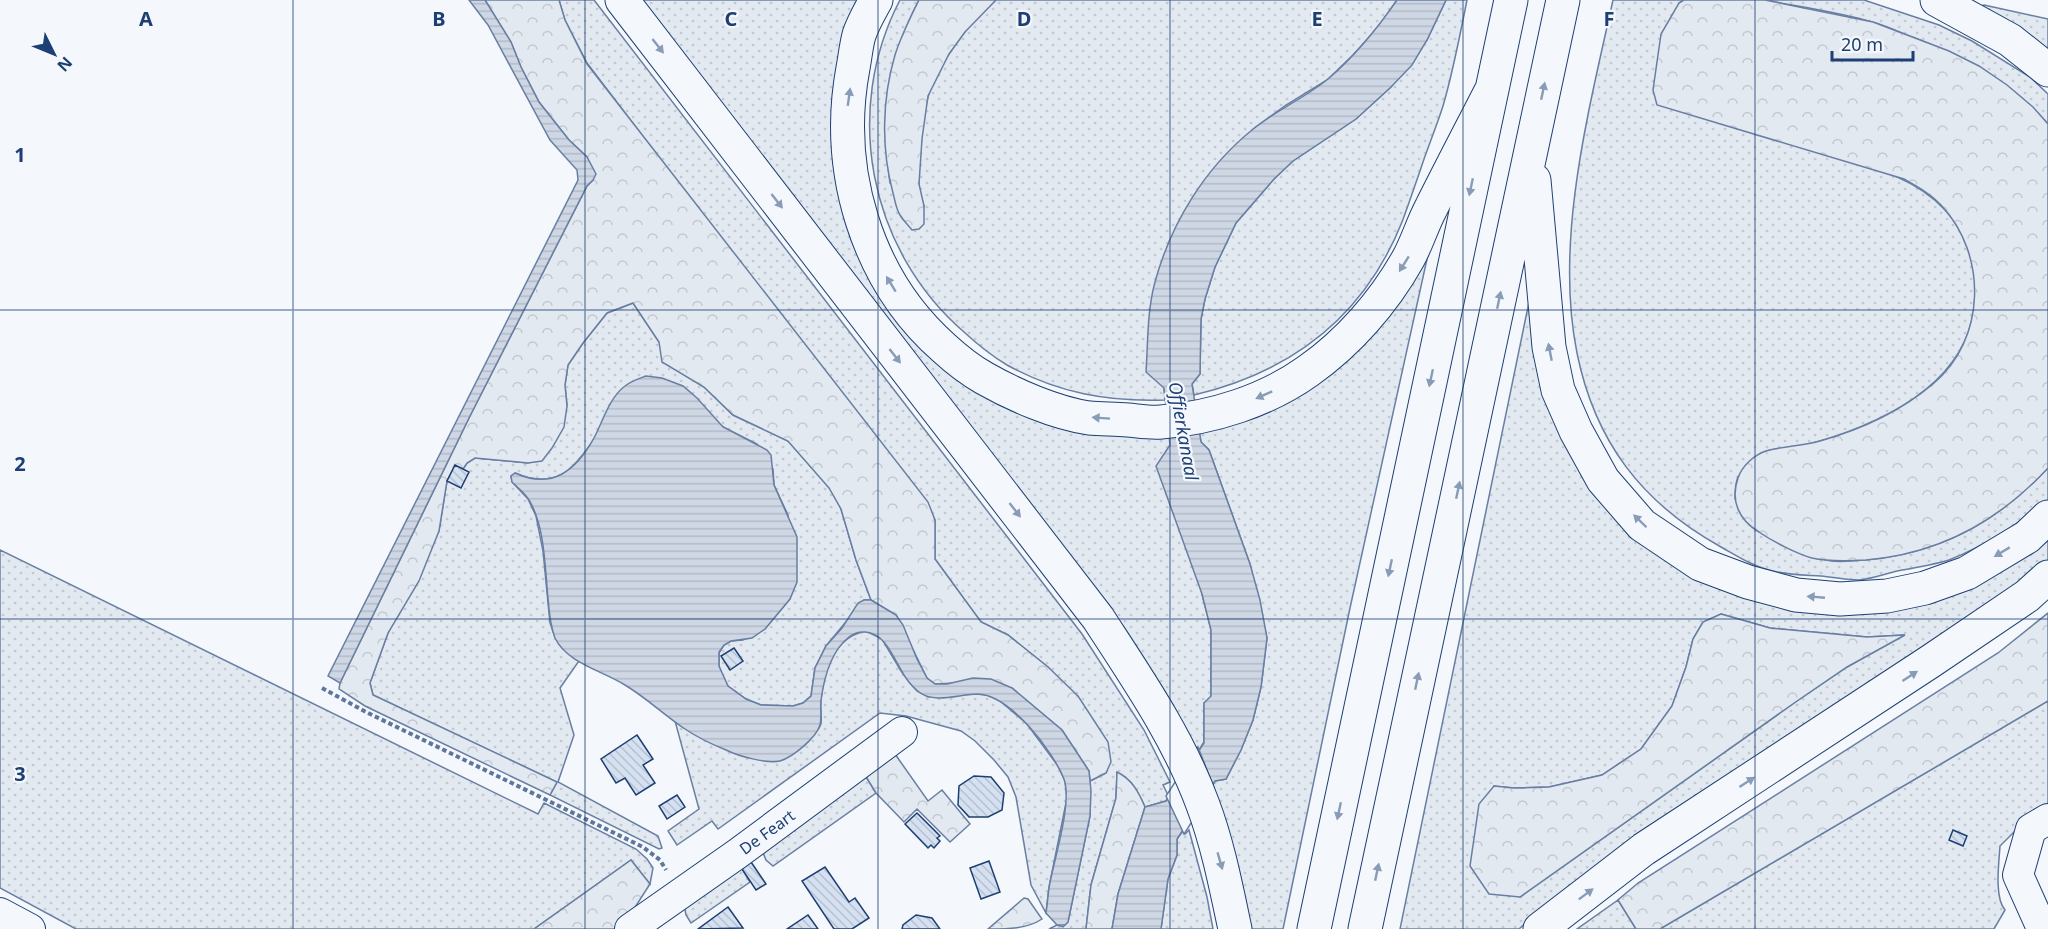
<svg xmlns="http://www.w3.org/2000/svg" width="2048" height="929" font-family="'Noto Sans',sans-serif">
  <defs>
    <pattern id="grass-dots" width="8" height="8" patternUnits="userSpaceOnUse" patternTransform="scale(1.5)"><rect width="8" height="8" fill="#e3e9f0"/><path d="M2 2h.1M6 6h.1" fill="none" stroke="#c2c9d1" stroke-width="1.8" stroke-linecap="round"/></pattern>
    <pattern id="forest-crowns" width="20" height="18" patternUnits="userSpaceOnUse" patternTransform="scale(1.5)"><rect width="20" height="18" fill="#e3e9f0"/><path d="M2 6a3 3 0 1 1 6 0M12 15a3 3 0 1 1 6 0" fill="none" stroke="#c2c9d1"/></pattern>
    <pattern id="water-rules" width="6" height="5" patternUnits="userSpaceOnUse" patternTransform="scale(1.5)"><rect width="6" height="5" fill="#cfd7e4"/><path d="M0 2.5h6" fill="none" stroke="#b1bac7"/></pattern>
    <pattern id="building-back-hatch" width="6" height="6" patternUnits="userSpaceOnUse" patternTransform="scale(1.5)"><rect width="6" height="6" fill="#d5e0f0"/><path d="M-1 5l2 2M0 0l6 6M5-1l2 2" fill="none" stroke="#b6c1d1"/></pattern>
  </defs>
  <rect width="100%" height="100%" fill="#f4f7fb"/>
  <path fill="url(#grass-dots)" stroke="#687fa3" stroke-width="1.5" fill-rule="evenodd" d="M559,0h35l488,634 62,96 26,52 -7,3 6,12 -3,4 -21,6c-6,-13 -13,-29 -28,-34l-1,25 -25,87 -5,44h-37l8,-4 6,2 5,-5 22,-106v-35l16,-8 -46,-92 -12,-14 -40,-32 -27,-13 -46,-63v-39l-348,-457 -22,-43z
    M635,0h231l-26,162 116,207 213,64 33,161 9,36v67l-7,6v39l-5,8 -2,-3 -4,5z
    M900,0h19c-33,63 -39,113 -29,183l34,23c-2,-7 -5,-15 -5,-22 -2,-19 4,-68 9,-87 9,-31 42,-77 68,-97h401l-18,26 -26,29 -26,25 -41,25 -34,25 -88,258 1,12c-57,2 -107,-7 -158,-35 -15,-9 -30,-21 -43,-33 -95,-82 -122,-221 -64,-332z
    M1446,0h21c-7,35 -14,72 -24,106 -7,22 -16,43 -23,65 -6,17 -12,35 -18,51 -38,95 -111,150 -208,173l-2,-11 8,-10 1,-55 4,-20 10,-32 21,-44 38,-44 19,-18 63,-42 35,-32 36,-47z
    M1613,0h71l-5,3 203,168c37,13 69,35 84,72 7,17 10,36 9,54 -3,80 -80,120 -148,142 -11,3 -23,7 -35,9 -8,1 -20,0 -27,4 -5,3 -24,20 -27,25 -3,6 -3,15 -3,22 20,14 41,28 61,42 8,5 17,13 27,18 8,4 31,2 41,1 75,-6 132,-37 184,-92v33c-31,23 -63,45 -99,59 -17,5 -35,8 -52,11 -12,3 -26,8 -38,9 -12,0 -26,-3 -38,-4 -15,-1 -33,-1 -48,-5 -19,-4 -36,-15 -52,-24 -79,-44 -126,-105 -144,-194 -23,-113 12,-243 36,-353z
    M1765,0h99l75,25 33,16 58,36 18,17v30c-39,-44 -80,-65 -133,-86 -14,-5 -28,-12 -43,-16 -34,-10 -72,-15 -107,-22z
    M1984,5l64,14v32l-70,-44z
    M1429,250l-79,358 -67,321h-38l-34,-135 3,-6 -1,-3 2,-4 11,-2 15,-29 12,-30 8,-33 6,-49 -17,-74 -41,-114 -8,-8 -2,-13 32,-9z
    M1529,302l108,226 195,79 216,-70v35l-518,347 -11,10h-119zM1721,614l49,14 97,9 37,-2 -57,32 -50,34 -277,196 -26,-111 20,2 35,-1 53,-12 39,-26 31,-43 14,-39 7,-28 10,-17z
    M633,303l26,39 26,33 19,12 29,28 55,26 42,47 11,21 15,51 15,40h-7l-38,46 -11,22 -4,28 -8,7 -10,3 -32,-1 -15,-6 -18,-13 -6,-10 -3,-10v-13l5,-8 7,-4 12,-1 22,-11 25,-30 -2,-84 -14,-30 -1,-16 -16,-25 -34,-17 -10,-9 -119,21c-21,32 -39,51 -79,34l-4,3 1,6 16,17 8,17 7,35 7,72 5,14 7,11 17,13 -19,27 14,47 -16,47 100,54 4,12 -3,1 -109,-54 7,-13 -184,-87 -3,-12 18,-50 51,-102 8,-50 8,-16 8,4 4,-6 8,-5 53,5 39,-57 -2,-21 3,-20 15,-22 24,-30z
    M0,550l538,264 6,-11 92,46 11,10 6,9 -3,16 -19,-24 -97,69h-458l-76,-41z
    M866,631l16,8 19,32 16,20 11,6 47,-3 12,1 13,6 27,23 31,42 7,15 2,17 -18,89 -3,26 -15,-28 -15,-88 -8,-20 -14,-17 -19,-19 -14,-10 -55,-15 -26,-3 -162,116 -6,-8 -35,24 -9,-14 31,-22 -24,-88 9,7 120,18c6,-7 14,-14 17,-22 1,-7 -1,-16 0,-24 3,-29 13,-63 45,-69z
    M2048,701v102l-29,24 -19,19c-1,17 -6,51 5,64l-11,19h-334z
    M865,775l11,18 -103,73 -7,-6 -4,-10z
    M1189,830l18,67 6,32h-52l7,-50 9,-24v-16l6,-8 2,3z
    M749,858l2,4 -9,7 8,13 -59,41 -5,-8 -2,-11z
    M1618,900l18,29h-59z"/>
  <path fill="url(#forest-crowns)" stroke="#687fa3" stroke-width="1.5" d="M485,0h74l6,20 22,44 341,438 7,18v39l46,63 27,13 40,32 30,29 30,46 3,20 -5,11 -16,8 -1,-10 -27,-41 -50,-42 -57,-5 -20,1 -8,-6 -31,-63 -25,-15 -15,-40 -15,-51 -12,-21 -41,-47 -55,-26 -29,-28 -42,-25 -3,-20 -26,-39 -26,10 -24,30 -15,22 -3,20 2,21 -3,21 -12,21 -10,13 -14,2 -53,-5 -8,5 -4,6 -8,-3 -8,15 -8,50 -20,50 -31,52 -18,50 3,12 184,87 -7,13 -185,-89 -26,-17 1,-6 130,-267 117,-230 6,-6 -6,-23 -18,-17 -30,-38 -18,-35 -10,-25z
    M919,0h77l-31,32 -16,22 -21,42 -6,43 -3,45 5,22v18l-5,5 -7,1c-4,-5 -9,-10 -12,-15 -4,-6 -5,-15 -7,-22 -12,-44 -11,-94 2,-138 6,-19 15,-37 24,-55z
    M1684,0h81l108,22 76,29 30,15 28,19 26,22 15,17v344c-49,53 -110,86 -182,92 -17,1 -37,2 -54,-2 -15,-4 -40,-17 -53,-26 -20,-12 -29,-31 -21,-54 4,-12 16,-23 28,-27 17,-5 37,-5 54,-10 40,-11 81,-30 113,-57 53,-44 55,-129 8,-179 -10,-11 -23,-18 -37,-26l-247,-74 -4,-15 8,-56 18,-31z
    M2048,613v88l-388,228h-24l-18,-29 20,-17 360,-230z
    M1721,614l49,14 97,9 38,-2 -58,32 -50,34 -277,196 -31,-3 -19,-28 9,-62 15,-18 20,2 35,-1 53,-12 39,-26 31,-43 14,-39 7,-28 10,-17z
    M895,754l33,47 14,-11 28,34 -20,18 -33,-33 -13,13 -28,-29 -11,-18z
    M1117,772c15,7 22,21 28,35l-27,87 -6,35h-26l5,-44 25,-87z
    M631,860l19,24 -18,28 -16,17h-82z
    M1024,898l4,1 14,20c-15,10 -34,10 -54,10z"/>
  <path fill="url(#water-rules)" stroke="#687fa3" stroke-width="1.5" d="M469,0h16l26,42 10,25 18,35 30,38 18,17 9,17 -3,6 -6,6 -117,230 -130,267 -12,-7 250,-496 -1,-10 -27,-30 -62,-115z
    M1397,0h49l-19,40 -15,25 -21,22 -35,32 -63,42 -19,18 -38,44 -21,44 -10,32 -4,20 -1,55 -8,10 9,58 8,8 41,114 10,36 7,38 -6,49 -8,33 -12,30 -15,29 -11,2 -38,58v16l-9,24 -7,50h-49l6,-35 27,-87 21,-6 38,-58v-40l7,-7v-66l-9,-36 -46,-128 14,-21 -6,-57 -18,-16c2,-29 1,-61 9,-90 16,-59 50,-114 97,-152 24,-20 53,-32 76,-51 27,-23 49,-50 69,-79z
    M646,376l16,2 21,8 14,12 26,29 44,23 4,5 3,30 23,52v45l-7,17 -25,30 -13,9 -21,3 -7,4 -5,7v14l9,20 18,13 15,6 32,1 10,-3 8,-7 4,-28 11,-22 16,-18 16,-25 6,-3h7l25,15 7,10 14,34 10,19 8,6h12l26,-6 18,1 21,9 50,42 27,41 2,20 -1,25 -22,106 -3,3h-8l-11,-12c2,-12 2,-24 5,-35 5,-25 21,-76 13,-99 -11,-28 -54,-84 -86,-85 -19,0 -43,10 -59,-2 -19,-14 -24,-41 -38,-53 -9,-8 -22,-10 -32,-2 -18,14 -25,41 -28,63 -1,8 1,17 -1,25 -4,13 -27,32 -40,36 -13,3 -42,-5 -54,-11 -15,-6 -31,-14 -44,-23 -20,-14 -37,-30 -57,-42 -22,-14 -58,-22 -70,-47 -5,-13 -6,-26 -7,-40 -3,-29 -3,-72 -19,-98 -4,-7 -11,-12 -17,-18l-1,-6 4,-3c37,17 61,-2 79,-35 9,-17 15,-40 31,-52 6,-5 13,-7 21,-10z"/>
  <path fill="#f4f7fb" stroke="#687fa3" stroke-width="1.5" d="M1198,747l16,41 -30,46 -18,-38z"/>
  <path fill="url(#building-back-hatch)" stroke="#1d3f73" stroke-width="1.5" d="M455,465l14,7 -8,16 -14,-7z
    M734,648l9,13 -13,9 -9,-14z
    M637,735l16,24 -10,6 12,18 -19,12 -11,-17 -9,5 -15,-24z
    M974,776l17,1 13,16 -2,17 -14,7h-19l-11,-12 1,-19z
    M677,795l8,12 -18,12 -8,-13z
    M917,813l23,23 -3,2 3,3 -6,7 -3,-3 -3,3 -23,-24z
    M1953,830l14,6 -4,10 -14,-6z
    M989,861l11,31 -19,7 -11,-31z
    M751,862l15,22 -10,6 -14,-21z
    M825,867l24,35 6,-4 14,20 -17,11h-18l-32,-48z
    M728,907l15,21 -44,1h-1z
    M808,915l10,14h-31z
    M916,915l16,3 8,11h-38l1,-4z"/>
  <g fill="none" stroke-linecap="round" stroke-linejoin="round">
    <g stroke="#1d3f73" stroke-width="32">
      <path id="minor" d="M0,913l30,16
        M630,929l107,-75 165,-122
        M2047,929l-7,-5 -22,-49 13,-46 17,-10"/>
    </g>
    <g stroke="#1d3f73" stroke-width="35">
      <path id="highway" d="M622,0l476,618c39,60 80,119 105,187 15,40 23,82 32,124
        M876,0c-6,11 -13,23 -17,35 -3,11 -4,23 -6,33 -19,102 13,211 91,280 12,11 26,22 40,30 30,17 71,35 105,40 13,1 26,1 39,2 11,1 23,3 33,2 51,-4 105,-21 147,-51 40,-28 76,-69 100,-112 9,-16 14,-34 23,-51 20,-40 41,-80 61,-119
        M1937,0l73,40 38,30
        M1534,180l15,167 9,43 18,41 27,49 39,45 58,39 48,18 48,13 44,4 47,-3 38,-8 42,-15 60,-36 21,-20
        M1314,929l197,-929
        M1365,929l198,-929
        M1540,929l104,-80 287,-188 96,-65 21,-19"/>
    </g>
    <path stroke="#5e769c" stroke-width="4" stroke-dasharray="4.5 3" stroke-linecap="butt" d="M322,688l44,24 277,135 17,13 6,10"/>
    <use href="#minor" stroke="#f4f7fb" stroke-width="30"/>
    <use href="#highway" stroke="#f4f7fb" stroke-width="33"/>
  </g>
  <defs><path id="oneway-solid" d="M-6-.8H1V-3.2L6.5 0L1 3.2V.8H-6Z" transform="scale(1.5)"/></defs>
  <g fill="#889bb7">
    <use href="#oneway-solid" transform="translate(658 46) rotate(52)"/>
    <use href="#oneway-solid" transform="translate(1543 91) rotate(-78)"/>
    <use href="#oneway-solid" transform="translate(849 97) rotate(-82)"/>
    <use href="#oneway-solid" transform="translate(1471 187) rotate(102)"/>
    <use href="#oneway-solid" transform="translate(777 201) rotate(52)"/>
    <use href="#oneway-solid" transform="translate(1404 264) rotate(122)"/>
    <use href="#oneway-solid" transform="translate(891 284) rotate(-121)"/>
    <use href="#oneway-solid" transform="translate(1499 300) rotate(-78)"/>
    <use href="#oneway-solid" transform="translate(1550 352) rotate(-101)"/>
    <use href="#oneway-solid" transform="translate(895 356) rotate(52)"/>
    <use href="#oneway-solid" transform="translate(1431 378) rotate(102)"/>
    <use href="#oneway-solid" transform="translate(1264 395) rotate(156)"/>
    <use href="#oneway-solid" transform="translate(1101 418) rotate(-176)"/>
    <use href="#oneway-solid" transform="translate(1458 490) rotate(-78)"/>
    <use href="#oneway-solid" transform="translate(1015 510) rotate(52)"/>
    <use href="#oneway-solid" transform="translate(1640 521) rotate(-136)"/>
    <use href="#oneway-solid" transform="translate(2002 552) rotate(149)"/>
    <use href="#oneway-solid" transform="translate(1390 568) rotate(102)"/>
    <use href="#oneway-solid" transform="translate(1816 597) rotate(-175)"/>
    <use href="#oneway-solid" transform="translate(1910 676) rotate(-33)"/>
    <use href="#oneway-solid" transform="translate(1417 681) rotate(-78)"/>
    <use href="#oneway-solid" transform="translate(1747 782) rotate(-33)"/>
    <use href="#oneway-solid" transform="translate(1339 811) rotate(102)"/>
    <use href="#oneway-solid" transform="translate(1220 861) rotate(74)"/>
    <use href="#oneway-solid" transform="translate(1377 872) rotate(-78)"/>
    <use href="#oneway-solid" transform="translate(1586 894) rotate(-37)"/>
  </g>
  <path fill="none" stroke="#1d3f73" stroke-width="1.5" stroke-opacity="0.55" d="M293,0v929M585,0v929M878,0v929M1170,0v929M1463,0v929M1755,0v929M0,310h2048M0,619h2048"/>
  <g text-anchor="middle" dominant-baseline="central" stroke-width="4.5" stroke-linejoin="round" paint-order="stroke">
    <g font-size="16" fill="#1d3f73" stroke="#f4f7fb">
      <text transform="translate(767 832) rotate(-36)">De Feart</text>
    </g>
    <g font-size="18" font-style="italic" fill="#1d3f73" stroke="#f4f7fb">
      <text transform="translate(1184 431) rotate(80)">Offierkanaal</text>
    </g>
  </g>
  <g font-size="20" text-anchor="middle" font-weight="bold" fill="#1d3f73" stroke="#f4f7fb" stroke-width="4.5" stroke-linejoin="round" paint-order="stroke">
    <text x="146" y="26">A</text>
    <text x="439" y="26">B</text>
    <text x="731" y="26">C</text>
    <text x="1024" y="26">D</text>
    <text x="1317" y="26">E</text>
    <text x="1609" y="26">F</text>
    <text x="20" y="162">1</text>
    <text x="20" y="471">2</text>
    <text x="20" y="781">3</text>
  </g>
  <g transform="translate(54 54) rotate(133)" stroke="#f4f7fb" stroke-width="4.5" paint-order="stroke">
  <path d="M0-4.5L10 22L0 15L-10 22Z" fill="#1d3f73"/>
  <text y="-9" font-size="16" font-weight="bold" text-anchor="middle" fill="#1d3f73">N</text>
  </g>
  <path d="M1832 51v9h81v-9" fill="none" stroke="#1d3f73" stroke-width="3"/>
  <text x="1841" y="51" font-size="18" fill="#1d3f73" stroke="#f4f7fb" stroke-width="4.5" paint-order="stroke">20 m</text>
</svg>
